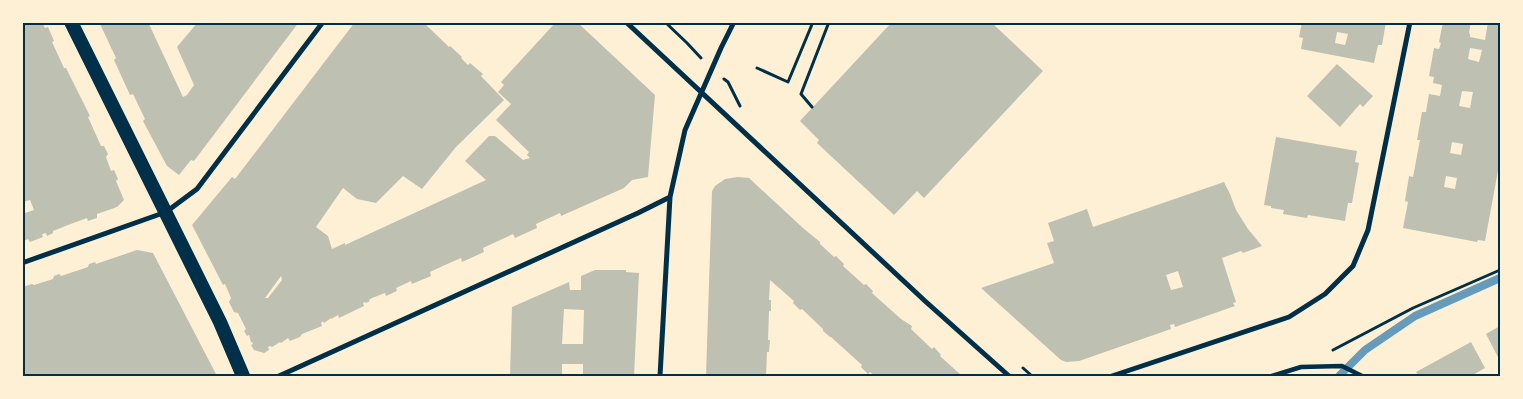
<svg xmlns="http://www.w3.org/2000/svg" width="1523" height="399" font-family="'Archivo Narrow',sans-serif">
  <rect width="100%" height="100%" fill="#fdf0d5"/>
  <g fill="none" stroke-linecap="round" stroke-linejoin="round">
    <path stroke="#669bbc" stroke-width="8" d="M1339,376l26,-26 50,-34 85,-38"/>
  </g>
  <path fill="#bec0b2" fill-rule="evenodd" d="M22,22h20l3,6 3,-1 6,14 -2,1 12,26h2l24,48 -2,1 13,29h3l4,8 -2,3 5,14 3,-1 4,9 -2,2 8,19 -7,7 -20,7v4l-9,3 -1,-3 -19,7 -15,6v2l-6,3 -1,-3 -4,1 1,3 -13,5 -2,-3 -4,2 1,3h-3v-30l12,-4 -4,-10 -8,2z
    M99,22h49l35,75 4,-2 7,-10 -17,-38 21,-25h101l-105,139 -3,-1 -12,15 -12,-9 -24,-45 2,-2 -12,-25 -3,1 -16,-35 2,-2z
    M355,22h68l26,25 1,-1 12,11 -1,1 7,7 2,-2 13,11 -2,2 23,24 -48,47 -34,42 -19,-13 -27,27 -19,-4 -14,-11 -27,39 12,9 4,13 13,-6v2l141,-65 -21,-19 24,-25h6l28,24 7,-2 -3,-3 2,-3 -33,-32 15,-16 -13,-12 6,-7 -3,-3 55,-60h21l78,73 -7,82 -16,3 -8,8 -63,28 -1,-3 -24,11 1,4 -22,10 -2,-4 -30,14 1,4 -22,10 -1,-4 -16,7 -15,7 1,4 -19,8 -1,-3 -15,7 1,3 -11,5 -1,-3 -13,5 -3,2 1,1 -4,2 -1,-1 -2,1 1,3 -25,12 -1,-3 -7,4v-1l-7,5 -1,-2 -2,2 1,3 -20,8 -2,3 -10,4 -2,-3 -7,5 -1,-1 -8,5 -2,-1 -2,1 1,3 -5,3 -10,-3 -3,-5 2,-1 -1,-2h-1l-2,-7 -2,1 -3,-5 2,-2 -8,-16 -4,-1 -5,-10 2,-4 -6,-14 -2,1 -31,-60 40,-48 3,2zM281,276l1,4 -14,18h-3z
    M892,22h99l52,49 -119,127 -7,-7 -23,24 -77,-72 2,-3 -19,-19z
    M1302,22h84l-4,23h-4l-4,18 -73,-14 2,-11 -4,-1zM1337,32l11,2 -3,11 -10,-2z
    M1443,22h28l-2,11 1,1v3l15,3 3,-18h12v138l-15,81 -7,-1 -1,2 -74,-14 5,-26 -3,-1 4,-25 4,1 7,-37h-3l5,-28h4l3,-18 11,2 2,-11 -9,-2 1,-6 -5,-1 5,-28 5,1 2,-6 -2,-1zM1470,48l12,2 -3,12 -11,-3zM1462,91l11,1 -3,16 -11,-2zM1452,142l11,2 -2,11 -11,-2zM1446,176l11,2 -2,11 -11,-2z
    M1337,64l36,32 -10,11 -3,-3 -20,23 -33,-31z
    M1276,137l81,14 -2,11 4,1 -7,40h-4l-3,18 -37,-6 -1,3 -24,-4 1,-4 -13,-2v-2l-7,-1z
    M738,177l11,1 54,50 17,14v2l14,13 2,-1 8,8 -1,2 21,19 2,-1 7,7 -1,2 29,26 11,7 -1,3 21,20 2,-2 7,8 -1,1 22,20h-87l-5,-4 -2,2 -7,-7 1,-2 -31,-28h-1l-7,-6v-2l-21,-20 -2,1 -7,-7 1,-2 -24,-21 -1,20h2v11h-2l-1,29h2l-1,12h-2l-1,24h-60l6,-185 3,-5 10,-7z
    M1224,182l6,12 6,16 12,19 14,17 -19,7 -2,-2 -19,7 14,44 -3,1 2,3 -60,21 -1,-3 -4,1 1,4 -92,32 -13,1 -5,-2 -80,-72 73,-25 -7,-20 7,-2 -6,-18 39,-14 6,18zM1178,271l5,16 -12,3 -5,-15z
    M137,250l16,3 64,123h-195l1,-89 9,-3 2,1 19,-6 1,-3 5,-2 2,2 27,-9 1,-3 6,-2 1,2z
    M595,270h31v2l13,1 -5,103h-51v-12h-21v12h-52l2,-69 57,-25 1,8h11v-14zM564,309l20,1 -1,34h-21z
    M1500,326v35l-14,-27z
    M1471,342l14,26 -14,8h-52l-3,-4z"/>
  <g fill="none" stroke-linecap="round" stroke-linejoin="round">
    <path stroke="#003049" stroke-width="3" d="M665,22l22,21 14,15
      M757,68l31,14 25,-60
      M724,79l4,3 12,24
      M812,107l-11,-13 28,-72
      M1333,350l80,-42 87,-38
      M1023,368l9,8"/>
    <path stroke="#003049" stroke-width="4.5" d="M1272,376l29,-9 41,-1 20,10"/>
    <path stroke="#003049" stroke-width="5" d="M626,22l299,279 84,75
      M22,263l144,-51 31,-23 126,-167
      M279,376l359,-163 32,-16
      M660,376l10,-179 15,-67 36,-82 13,-26
      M1112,376l177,-59 36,-23 28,-28 15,-36 42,-208"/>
    <path stroke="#003049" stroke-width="14" d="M71,22l149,300 23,54"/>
  </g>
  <rect width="1523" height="399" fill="none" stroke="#fdf0d5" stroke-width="48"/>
  <rect x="24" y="24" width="1475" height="351" fill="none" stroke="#003049" stroke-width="2"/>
</svg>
